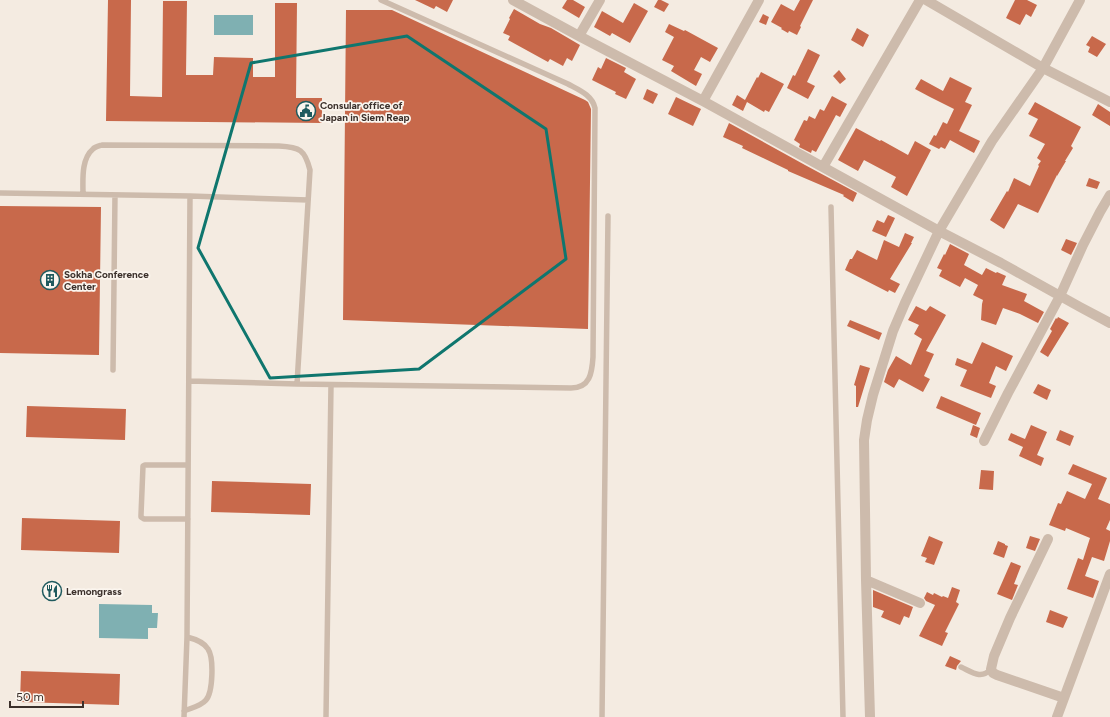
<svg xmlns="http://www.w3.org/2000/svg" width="1110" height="717" font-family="Figtree,sans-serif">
  <rect width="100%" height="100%" fill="#f4ebe1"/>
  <path fill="#7fb0b2" d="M214,15h39v20h-39z
    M99,604l53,1v8h6l-1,15h-9v11l-49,-1z"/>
  <path fill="#c8694b" d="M108,0h23l-1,96 32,1 1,-96h24l-1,74h27l1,-18 39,1v19h22v-74h22l-1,95h26v25l-216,-2z
    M415,0h38l-6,12 -11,-6 -2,3z
    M567,0h6l12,7 -6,11 -17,-10z
    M658,0h3l8,4 -5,8 -10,-5z
    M800,0h13l-13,26 1,1 -4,8 -8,-4 -1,2 -7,-4 1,-1 -11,-6 10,-18 13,7z
    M1015,0h12l10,5 -6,12 -5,-3 -6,11 -14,-7z
    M634,3l14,8 -18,32 -18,-10 -2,3 -16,-9 8,-16 21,12z
    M514,9l26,15 11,4 29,17 -8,16 -5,-3 -4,8 -13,-7 -2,3 -40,-22 2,-4 -7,-3 7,-14 -1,-1z
    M346,10h46l193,90 3,2 3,7 -3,220 -245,-9z
    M763,14l6,3 -3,8 -7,-3z
    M669,24l15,7 1,-1 33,18 -8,14 -9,-5 -7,13 8,4 -6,12 -25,-15 3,-5 -12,-6 12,-23 -9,-5z
    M857,28l12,7 -6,12 -12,-7z
    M1092,36l14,8 -9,13 -9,-5 2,-5 -4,-2z
    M808,49l12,6 -13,27 8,4 -7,13 -21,-11 6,-13 2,1z
    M606,58l20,10 -2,4 12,7 -10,20 -11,-5 1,-2 -24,-12 6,-13 3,2z
    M839,70l7,9 -6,5 -7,-8z
    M761,72l23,12 -15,28 -4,-2 -1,2 -17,-10 -4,9 -11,-6 5,-10 8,5 12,-23 1,1z
    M950,77l22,11 -7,14 7,3 -13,26 21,10 -6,12 -24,-13 -5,9 -4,-2 -2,2 -10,-5 5,-9 2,1 7,-14 4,2 7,-15 -24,-12 -15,-8 6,-10 22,12z
    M647,89l11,5 -5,10 -10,-5z
    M832,96l15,8 -7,13 -4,-2 -20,37 -4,-2 -1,3 -12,-6 1,-3 -6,-4 10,-20 3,1 2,-5 6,3 5,-10 4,2z
    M676,97l25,12 -8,17 -25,-12z
    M1035,102l46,25 -10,19 2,2 -8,13h1l-9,15v-1l-19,38 -20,-9 -14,25 -14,-9 17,-29 1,1 6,-14 16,8 9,-20 -1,-1 3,-4 -4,-3 8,-14 -16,-8 9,-17 -10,-5z
    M1098,104l12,8v14l-18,-11z
    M729,123l76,42 52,28 -4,9 -10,-6 1,-1 -56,-24v-1l-46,-22 1,-2 -20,-9z
    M856,128l24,13 1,-1 27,15 7,-14 16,9 -24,46 -16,-9 5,-10 -32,-17 -6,11 -20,-11z
    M1089,178l11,4 -3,7 -11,-3z
    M0,206l101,1 -2,148 -99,-2z
    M888,215l7,3 -9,19 -14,-6 5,-11 7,3z
    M905,233l9,4 -3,6h1l-22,36 10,5 -5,9 -6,-3 -1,2 -43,-22 5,-11h2l5,-9 20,10 7,-20 15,7z
    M1066,239l11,4 -6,12 -10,-5z
    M950,244l19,10 -5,11 18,10 4,-7 10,5 1,-1 9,4 -4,9 25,9 -3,7 20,11 -6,11 -18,-9 -17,-6 -7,17 -15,-5 1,-16 1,-4 -10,-5 5,-10 -13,-7 -5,9 -21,-11 3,-6 -5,-2 7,-14 1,1z
    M916,306l10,5 4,-5 16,9 -20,36 8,3 -10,22 6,3 -7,13 -24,-13 -5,9 -10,-6 4,-12 8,-14 15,9 11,-26 -8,-5 5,-9 -11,-5z
    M1058,317l11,6 -21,34 -8,-5 12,-21 -2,-2 6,-11 1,1z
    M850,320l32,13 -3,7 -32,-14z
    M982,342l31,14 -7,15 -10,-5 -7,17 7,3 -5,12 -31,-12 7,-16 -12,-5 2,-7 15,6z
    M860,365l10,3 -12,39h-2v-21l-2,-1z
    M1038,384l13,6 -4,10 -14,-7z
    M941,396l40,17 -5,12 -40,-17z
    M27,406l99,3 -1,31 -99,-3z
    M973,425l7,3 -3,10 -7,-3z
    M1031,425l16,7 -10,23 7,3 -3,8 -22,-10 4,-9 -15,-7 3,-7 14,6z
    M1060,430l14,6 -4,10 -14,-6z
    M1073,464l34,14 -9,21 12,5v16l-4,9 4,2v10l-6,20 -12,-4 -7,19 14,5 -6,17 -26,-9 11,-31 5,2 7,-22 -24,-10 -1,3 -16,-6 9,-22 3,1 6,-13 18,8 7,-15 -24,-10z
    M981,470l13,1 -1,19 -14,-1z
    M212,481l99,3 -1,31 -99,-3z
    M22,518l98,3 -1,32 -98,-3z
    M929,536l14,6 -9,23 -9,-3 2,-4 -6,-2z
    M1030,536l10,3 -5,12 -9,-3z
    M998,541l7,3v1l3,1 -4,12 -11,-4z
    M1011,562l10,4 -7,18 4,1 -6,15 -15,-6z
    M952,587l8,3 -4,12 3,2 -14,28 3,1 -6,13 -23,-10 16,-31 -9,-4 -2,-3 3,-6 6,3 1,-2 8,4 1,-1 5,2z
    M873,590l40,17 -4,11 -5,-2 -4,9 -19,-8 3,-6 -11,-4z
    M1050,610l18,7 -5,11 -17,-6z
    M950,656l11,5 -4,5 -1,4 -11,-4z
    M21,671l99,3 -1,31 -99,-3z"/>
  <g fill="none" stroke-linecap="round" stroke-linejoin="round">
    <path stroke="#cdbbac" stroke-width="5.5" d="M0,193l190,3 118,4
      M83,194c0,-14 -2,-35 10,-45 2,-2 6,-3 9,-4l177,1c21,1 26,4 31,24l-13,214
      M831,207l12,510
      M113,370l2,-175
      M189,381l108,3 274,4c19,0 21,-15 22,-31l2,-249c-3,-13 -16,-18 -27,-24l-187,-84
      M188,465h-43l-2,1 -2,49v2l3,2h44
      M961,667c11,5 20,13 30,2
      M184,711c7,-3 17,-5 22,-11 7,-8 8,-42 2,-51 -4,-7 -13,-10 -21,-12
      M184,717l3,-80 3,-441
      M326,717l5,-332
      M602,717l6,-501"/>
    <path stroke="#cdbbac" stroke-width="10" d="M513,0l66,36 124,65 236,130 62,32 79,44 30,16
      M926,0l117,68 67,34
      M579,36l21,-36
      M703,101l56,-101
      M823,167l97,-167
      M984,441l24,-48 52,-97 23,-51 17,-33 10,-17
      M1048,539l-38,79 -16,38 -3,13 2,4 4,2 67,23
      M866,580l54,23
      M870,717l-4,-137 -2,-140 3,-20 6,-25 20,-64 12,-28 34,-72 53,-90 51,-73 37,-68
      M1057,717l53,-143"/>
  </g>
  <path fill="none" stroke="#0f766e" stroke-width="3" stroke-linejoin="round" d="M407,36l139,93 20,130 -147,110 -149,9 -72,-130 53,-185z"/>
  <defs>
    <g id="civic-ring" transform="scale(1)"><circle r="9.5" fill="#fbf5ee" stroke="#1f5a5e" stroke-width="1.5"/><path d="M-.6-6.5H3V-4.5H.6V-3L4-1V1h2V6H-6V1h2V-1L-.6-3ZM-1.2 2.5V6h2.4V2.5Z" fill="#1f5a5e"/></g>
    <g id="building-ring" transform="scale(1)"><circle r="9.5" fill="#fbf5ee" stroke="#1f5a5e" stroke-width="1.5"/><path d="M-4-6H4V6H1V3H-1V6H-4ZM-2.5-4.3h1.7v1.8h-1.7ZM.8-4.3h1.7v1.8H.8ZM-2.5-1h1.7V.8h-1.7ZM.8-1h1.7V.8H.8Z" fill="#1f5a5e"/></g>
    <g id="restaurant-ring" transform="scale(1)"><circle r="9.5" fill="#fbf5ee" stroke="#1f5a5e" stroke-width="1.5"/><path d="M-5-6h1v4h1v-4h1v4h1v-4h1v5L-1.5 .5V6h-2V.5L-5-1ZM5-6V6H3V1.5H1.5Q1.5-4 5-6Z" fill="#1f5a5e"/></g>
  </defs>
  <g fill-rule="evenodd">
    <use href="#civic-ring" x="306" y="111"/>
    <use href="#building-ring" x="50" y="280"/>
    <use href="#restaurant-ring" x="52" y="591"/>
  </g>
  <g text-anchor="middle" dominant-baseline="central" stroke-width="3.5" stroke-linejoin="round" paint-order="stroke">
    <g font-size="10" font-weight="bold" fill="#3b302b" stroke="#fbf5ee" text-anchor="start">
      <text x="320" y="105">Consular office of<tspan x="320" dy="12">Japan in Siem Reap</tspan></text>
      <text x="64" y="274">Sokha Conference<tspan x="64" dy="12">Center</tspan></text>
      <text x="66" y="591">Lemongrass</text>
    </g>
  </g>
  <path d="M10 701v6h73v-6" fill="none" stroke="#3b302b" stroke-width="2"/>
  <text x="16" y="701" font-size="12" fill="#3b302b" stroke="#fbf5ee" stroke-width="3" paint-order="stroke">50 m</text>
</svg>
